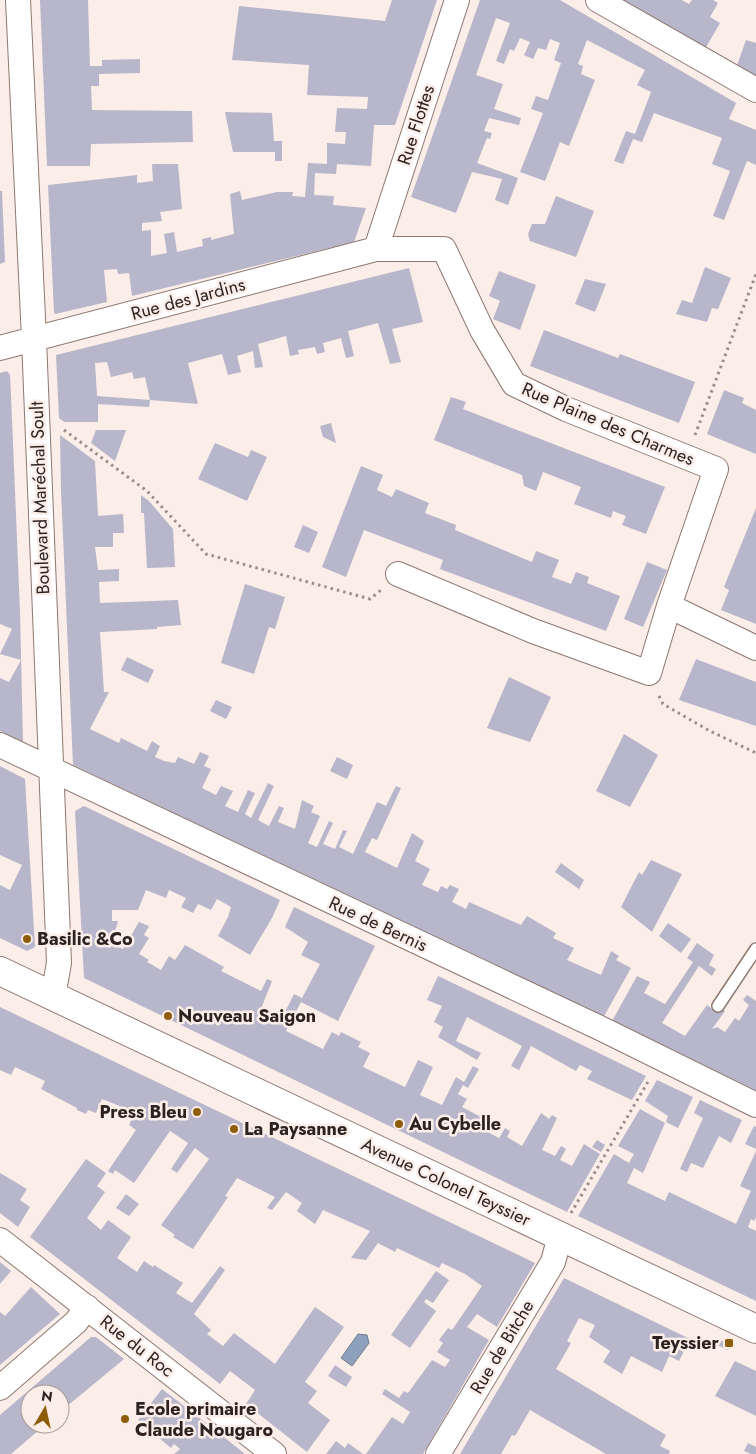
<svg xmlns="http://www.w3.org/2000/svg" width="756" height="1454" font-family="Jost,sans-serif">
  <rect width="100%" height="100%" fill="#fbede7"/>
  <path fill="#8ea1bc" stroke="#717b8d" d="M358,1334l9,1 2,8 -17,23 -11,-8z"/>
  <path fill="#b8b6cb" d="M40,0h48l2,66h12v-6l38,-1v14l-41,1v12h-8l1,24 100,1 1,31 -102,2 -1,22h-43z
    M392,0h45l-42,125h-21l-3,41 -34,-2 -1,10 -21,-1 -1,22 20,1 -1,9 33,3 -12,34 -222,54 -3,-23 -11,1 -1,-5 -13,1 3,32 -52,12 -1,-2 -2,-42 -4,-85 89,-10v8l16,-2 -1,-17h26l4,45 -22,3 2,9 -20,2v8l9,-1v26l16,-3 -3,-19 10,-2 3,20 26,-6 -1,-7 9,-2v3l23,-6 -4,-40 10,-3 2,9 35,-8h16l-1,4 13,1 3,-34 19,1v-21l18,1 1,-12h-11l2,-24 30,1 1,-12 -61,-2 2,-30 -77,-5 7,-54 146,15z
    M480,0h80l176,103 -7,16 27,11v35l-9,-4 -23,59 -11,-4 17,-45 -18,-7 10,-26 -68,-25 -12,29 -9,-3 -10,25 -9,-3 12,-30 9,3 16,-42 -14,-7 8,-15 -58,-30 -9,24 5,2 -2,8 14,6 -26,66 -9,-4 -15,39 -25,-9 23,-59 -12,-4 5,-13 12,4 13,-37 -7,-3 6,-17 -10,-4 -4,11 -8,-2 -5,11 -9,-4 6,-13 -10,-4 -6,13 -4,-2 -6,15 -8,-3 14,-38 -14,-5 -20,57 27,9 -9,25 27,9 -2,7 -30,-7 -5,13 8,2 -2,6 -3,-1 -10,25 41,15 -10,27 -13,-5 7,-21 -30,-7 -16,41 -45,-16z
    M621,0h61l7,4 3,-4h21l5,3 -8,14 10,6 -15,26z
    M746,40l10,3v36l-20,-11z
    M225,112l47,1 2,28h8v20h-7v-9h-42z
    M0,191h2l3,71 -5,2z
    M556,196l38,15 -18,46 -46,-16 -2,-7 4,-10h13z
    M705,267l26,11 -13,31 -6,-1 -5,14 -31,-8 6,-14 10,3z
    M409,268l14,54 -31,7 9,33 -11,2 -12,-41 -30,8 6,25 -8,2 -5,-20 -18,5 2,9 -8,2 -2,-7 -17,3 1,4 -9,2 -4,-20 -28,8 5,23 -8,1 -2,-17 -16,5 4,16 -13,3 -6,-21 -34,9 10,41 -48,-4 -5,-23 -11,2 -2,-7 -21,5 -4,-15 -12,1 2,33 53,4 -1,7 -51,-3v18h-34l-5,-4 -3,-63z
    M499,271l37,14 -16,45 -27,-11 7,-18 -11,-5z
    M585,279l21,5 -11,28 -20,-8z
    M544,330l74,28 2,-4 75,28 -16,41 -149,-57z
    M7,371l3,4 1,20 9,216 3,131 -23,-11v-53l9,4 12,-22 -21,-6 12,-25 -12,-5v-251z
    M724,390l20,8 -2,5 14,7v44l-49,-20z
    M451,397l15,5 -3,7 202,78 -19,47 -24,-9 4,-9 -13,-5 -2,7 -37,-14 7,-17 -38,-15 -7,19 -12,-5 -2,-11 -88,-35z
    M331,423l5,20 -13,-6 -3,-11z
    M96,430h30l-11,31 -24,-18z
    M60,435l35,26 3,55 25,-2 1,19h-11v14h-18l3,23 21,-1v12l-20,1 1,21 78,-3 3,25 -24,2v2l-57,3 4,60h5l-19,37 29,14 2,-5 26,13 5,-10 8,5 -5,11 9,4 11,2 3,-6 16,7 6,-12 9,4 -5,10 7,3 -9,19 14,7 5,-9 12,5 -8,15 13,6 10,-22 7,3 -10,21 6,4 17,-35 6,3 -16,34 11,6 10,-20 5,2 -6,14 17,7 7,-29 12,6 -3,6 9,4 -12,27 9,4 12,-26 4,2 -10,21 12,5 8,-19 4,1 -8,16 14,7 24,-52 9,4 10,-20 5,2 -24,52 -5,-2 -7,14 32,16 15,-35 12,8 -9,20 15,8 -8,16 16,7 3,-6 6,3 3,-4 9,4 -7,13 14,7 3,-7 52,23 6,-9 29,17 -3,5 21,10 -7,12 34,15 10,-24 8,5 -3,4 15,8 -29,52 -529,-255 -12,-275z
    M215,443l33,14 3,-7 16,7 -20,44 -49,-22z
    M361,466l22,9 -6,15 15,7 4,-8 33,14 -4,10 31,12 -1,5 77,32 4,-11 23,9 -7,17 19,7 5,-12 13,5 -2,6 33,13 -14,35 -166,-62 3,-9 -79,-30 -18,47 -24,-10z
    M141,495l8,6 24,28 2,38 -28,1 -3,-55h-3z
    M756,508v116l-35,-14 8,-20 -5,-3z
    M303,525l15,7 -9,21 -15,-6z
    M647,562l20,8 -24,57 -19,-8z
    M245,584l40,13 -10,32 -6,-2 -15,47 -33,-11z
    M127,657l27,13 -6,13 -27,-13z
    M696,659l60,23v44l-77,-26z
    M509,677l42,20 -21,45 -43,-14z
    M216,700l16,7 -6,12 -16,-8z
    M624,734l34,21 -28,52 -34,-16z
    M337,757l16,8 -6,14 -17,-8z
    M0,766l25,13 10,168 -8,4 -27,-13v-53l10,5 12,-25 -22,-10z
    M84,806l196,94 -8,18 -22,37 -32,-19 10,-19 3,-10 -14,-8 -6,11 -13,-6 -5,9 -12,-6 5,-9 -17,-8 -3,8 -20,-8 -8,20h-26v11h6l-6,23 11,5 16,-27 10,4 -5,9 5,3 -10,16 10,6 -2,2 14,8 8,-14 6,4 10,-15 39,22 -3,4 40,20 6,-12 5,2 -13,33 20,10 15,-30 8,4 18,-34 -19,-9 7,-13 -23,-15 9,-20 81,39 -37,75 -37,-19 -15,29 37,18 9,-17 7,4 2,-4 20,10 -3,5 12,6 -7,14 42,20 13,-27 15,7 -13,28 22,10 14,-28 8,5 9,-16 6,3 -11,19 -5,-3 -5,9 9,5 -5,8 21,11 -5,9 21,11 6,-10 5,3 -3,6 15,9 19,-33 8,6 3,-4 5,3 -15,32 13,6 6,-10 5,3 -6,11 12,6 12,-22 16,10 -33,58 -483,-234 -9,-167z
    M651,860l31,14 -30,58 -31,-25 18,-35 3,3z
    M561,863l23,17 -5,9 -24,-17z
    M668,923l23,16 -10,14 -22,-17z
    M697,943l17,12 -5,10 7,4 -4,7 -13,-10 -37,57 23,13 22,-31 5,4 4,-5 9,7 -13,18 5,-2 8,5 10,-14 4,3 10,-16 -6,-5 4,-5 9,6v92l-145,-70 26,-47 13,6 -6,11 21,11 28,-42 -6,-4z
    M438,976l97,46 111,54 -14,24 -45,-21 5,-8 -12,-6 -4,6 -45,-25 -12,24 -8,-4 11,-20 -55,-29 -11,24 25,12 -4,7 -39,-23 5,-10 -9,-5 8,-16 -15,-6z
    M0,1007l535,256 -38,64 -20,-13 -10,13 22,13 -66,114h-57l26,-37 11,7 7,-12 -28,-18 3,-5 14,9 5,-7 4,2 24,-33 13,7 5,-7 -13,-8 6,-9 -4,-3 9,-12 4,2 30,-44 -17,-12 -23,-11 -3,5 -42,-20 -2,4 -17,-9 -12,17 -15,-2 19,-27 -47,-21 -8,14 -18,-13 5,-8 -16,-11 -14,18 -5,-2 8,-11 -38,-19 -12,18 3,1 -35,52 -20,-12 2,-2 -14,-10 48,-66 -14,-11 -18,25 -6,-4 17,-26 -18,-12 -36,52 -19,-13 -2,4 -5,-3 28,-41 -7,-5 6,-13 -33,-13 -6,14 -8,-3 -2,4 -9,-4v-2l-36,-19 4,-8 -30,-14 -4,8 -11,-5z
    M657,1080l36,17 -15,31 -12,-6 2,-6 -23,-15z
    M700,1100l42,20 -11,23 -12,-7 -16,32 -12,-5 -4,9 -7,-3 23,-51 -9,-5z
    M640,1109l25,14 -22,50 -9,-5 -7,15 38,18 4,-9 67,32 15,-33 -11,-5 16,-35v66l-2,4 -3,-2 -3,8 8,4v70l-178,-85 36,-62 15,9 5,-9 -16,-8z
    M754,1126l2,1v22l-11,-5z
    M597,1140l8,5 -4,7 -9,-5z
    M86,1159l20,14 -9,13 8,6 -18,26 14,12 7,-10 23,17 -14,21 20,14 7,-11 9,6 1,-2 29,18 -7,10 16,10 28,-37 5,4 -31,44 17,16 -4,4 16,12 11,-13 41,31 40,-57 29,20 -39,55 12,9 -9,12 22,17 -23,32 -61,-48 9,-14 -25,-19 -10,13 -190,-147z
    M0,1173l27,16 -7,11 10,7 -12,20 -18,-14z
    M126,1194l13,10 -10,12 -13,-8z
    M0,1262l11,9 -11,13z
    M436,1271l13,9 -16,23 -7,-4 -2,3 12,9 -26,37 -19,-13z
    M564,1278l126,61 -11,22 -10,-5 -7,16 -31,-16 -9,18 -19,-12 7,-11 -21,-14 6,-12 -16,-7 -12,23 4,2 -15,26 110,66 -6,11 10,5 -1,3h-63l-76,-44 -15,26 -3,-1 -11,19h-41z
    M31,1287l29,27 -60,51v-53l5,4z
    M91,1337h5l28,22 -64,53v-18h-30v30h16l-35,30h-11v-39z
    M718,1339l12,6 -2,5 -13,-6z
    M735,1361l21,10v45l-41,-20z
    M335,1365l17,12 -6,10 -18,-11z
    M162,1389l57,44 26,21h-71l6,-5 -6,-5 -3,4 -33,-28z
    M336,1441l9,7 3,-5 15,11h-37z
    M748,1443l8,4v7h-5l-7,-3z"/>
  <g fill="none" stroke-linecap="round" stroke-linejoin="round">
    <g stroke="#8e7870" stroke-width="14">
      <path id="lane" d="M718,1006l38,-57"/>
    </g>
    <g stroke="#8e7870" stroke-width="26">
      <path id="street" d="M18,0l16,339 25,624 -6,33
        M598,0l158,90
        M376,249l81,-249
        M0,348l376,-99h68l38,81 32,54 52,25 150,60 -47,137 87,42
        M398,574l135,57 116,42 20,-67
        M0,745l602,284 154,76
        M0,1240l274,214
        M0,1388l76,-66 11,-15
        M438,1454l115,-192 7,-26"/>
    </g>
    <g stroke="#8e7870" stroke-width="30">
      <path id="secondary" d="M0,971l756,358"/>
    </g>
    <path stroke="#9a8e89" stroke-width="3" stroke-dasharray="2.5 4" stroke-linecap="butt" d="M64,430l83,61 59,63 164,45 11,-9
      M695,435l61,-161
      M659,696l4,8 47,27 46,22
      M571,1213l78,-133"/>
    <use href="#lane" stroke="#fff" stroke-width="11"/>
    <use href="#street" stroke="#fff" stroke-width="24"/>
    <use href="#secondary" stroke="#fff" stroke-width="28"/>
  </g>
  <g fill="#8e5d09" stroke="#fbede7" stroke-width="2">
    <circle cx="27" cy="939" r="5"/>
    <circle cx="168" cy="1016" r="5"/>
    <circle cx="197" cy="1112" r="5"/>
    <circle cx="399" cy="1124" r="5"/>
    <circle cx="234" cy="1129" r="5"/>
    <rect x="724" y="1338" width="10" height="10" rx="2.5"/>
    <circle cx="125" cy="1419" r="5"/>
  </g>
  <g text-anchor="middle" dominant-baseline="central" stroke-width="5" stroke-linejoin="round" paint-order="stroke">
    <g font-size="18" fill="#2c2320" stroke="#fbede7">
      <text transform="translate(416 125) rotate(-72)">Rue Flottes</text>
      <text transform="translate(188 299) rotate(-15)">Rue des Jardins</text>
      <text transform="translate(608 424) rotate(23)">Rue Plaine des Charmes</text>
      <text transform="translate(40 498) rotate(-92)">Boulevard Maréchal Soult</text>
      <text transform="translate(378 924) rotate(25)">Rue de Bernis</text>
      <text transform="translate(446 1182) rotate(25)">Avenue Colonel Teyssier</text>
      <text transform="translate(137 1346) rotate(38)">Rue du Roc</text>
      <text transform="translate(502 1347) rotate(-59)">Rue de Bitche</text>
    </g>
    <g font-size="18" font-weight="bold" fill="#2c2320" stroke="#fbede7" text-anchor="start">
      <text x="37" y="939">Basilic &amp;Co</text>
      <text x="178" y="1016">Nouveau Saigon</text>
      <text x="187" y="1112" text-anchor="end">Press Bleu</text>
      <text x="409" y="1124">Au Cybelle</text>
      <text x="244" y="1129">La Paysanne</text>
      <text x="719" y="1343" text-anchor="end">Teyssier</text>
      <text x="135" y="1409">Ecole primaire<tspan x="135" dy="21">Claude Nougaro</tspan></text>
    </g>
  </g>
  <g transform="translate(45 1409) rotate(9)"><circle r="24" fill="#fbede7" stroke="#a89c97"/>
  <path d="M0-4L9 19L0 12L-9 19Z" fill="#8e5d09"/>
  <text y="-8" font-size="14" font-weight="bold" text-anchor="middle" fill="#2c2320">N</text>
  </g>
</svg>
